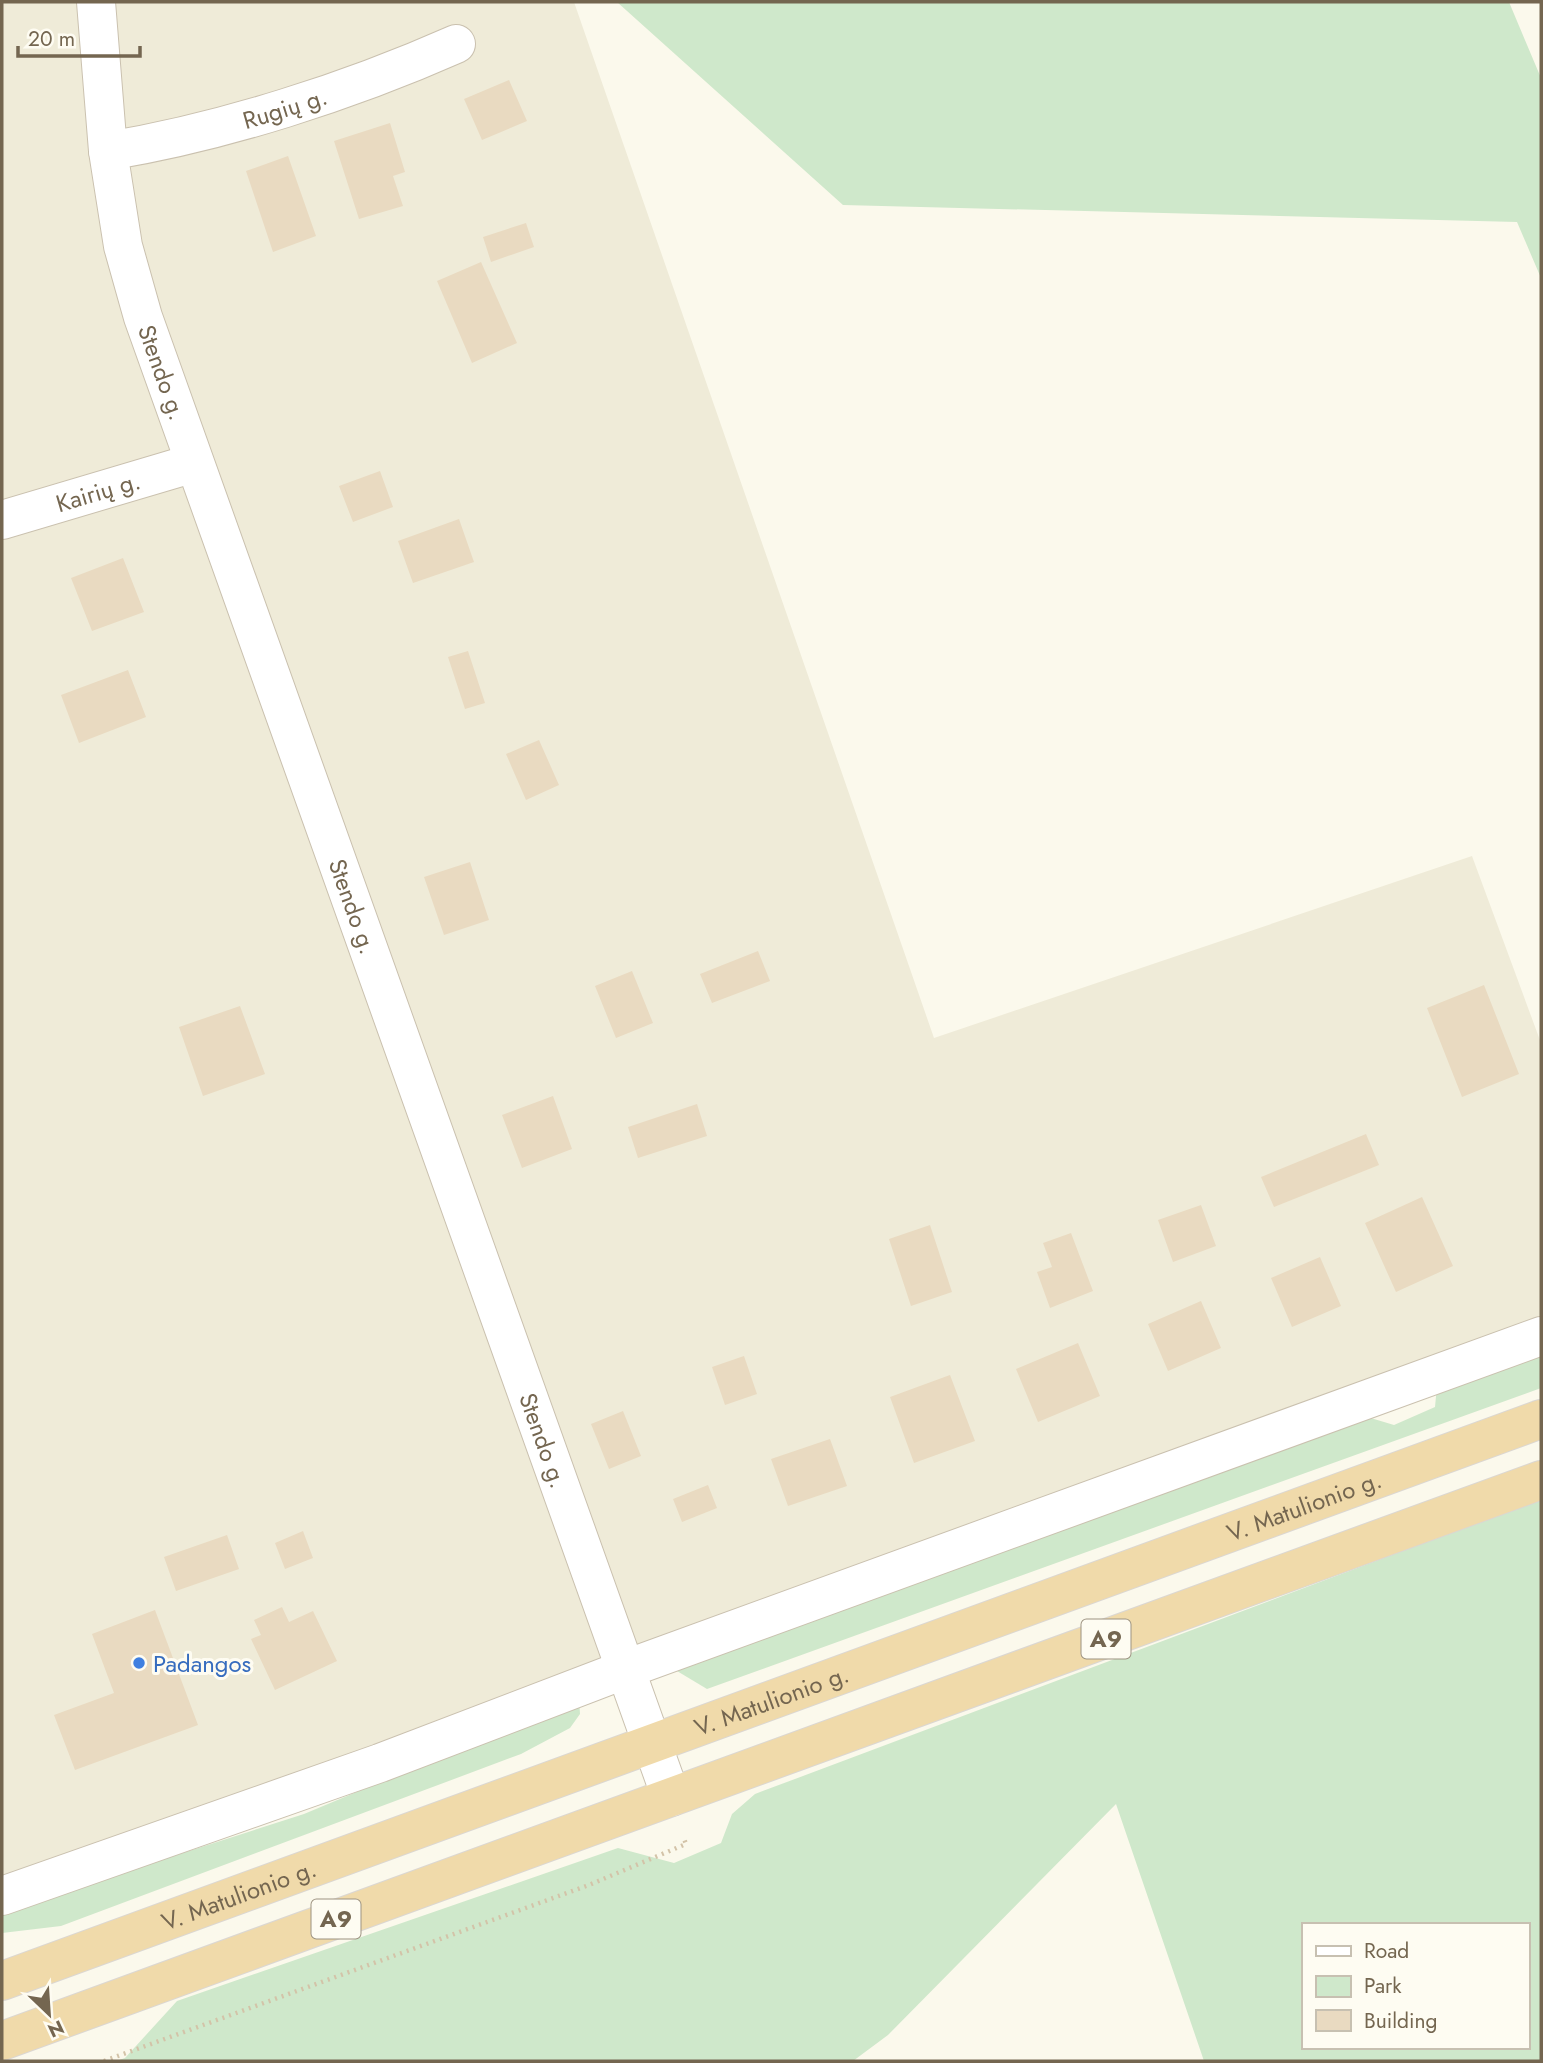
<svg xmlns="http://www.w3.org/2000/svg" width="1543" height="2063" font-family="Jost,sans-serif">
  <rect width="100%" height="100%" fill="#fbf9ec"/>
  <path fill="#efebd8" d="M2,2h572l360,1036 538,-182 69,187v273l-491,178 -725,273 -323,117z"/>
  <path fill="#cfe8cb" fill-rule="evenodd" d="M617,2h892l32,76v200l-24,-56 -674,-17z
    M1541,1347v41l-834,301 -30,-18 3,-10 684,-245 30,9 41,-18 2,-21z
    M1541,1499v562h-337l-88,-257 -228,231 -35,26h-737l9,-3 52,-57 441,-153 56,15 47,-20 11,-29 23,-20zM1303,1925h224v122h-224z
    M579,1699l1,15 -10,14 -49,26 -460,172 -59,7v-22l302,-97z"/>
  <path fill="#e9dac1" d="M509,80l18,41 -45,19 -18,-41z
    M390,123l15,49 -12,4 10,30 -44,13 -25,-78z
    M288,156l28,80 -43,16 -27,-81z
    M526,223l8,24 -43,15 -8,-25z
    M481,262l36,81 -45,20 -35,-82z
    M380,471l13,36 -40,15 -14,-36z
    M459,519l15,43 -61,21 -15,-42z
    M123,558l21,54 -52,19 -21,-53z
    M468,651l17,52 -20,6 -17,-52z
    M128,670l18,47 -67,26 -18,-48z
    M539,740l20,45 -33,15 -20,-46z
    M470,862l19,58 -45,15 -20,-58z
    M758,951l12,30 -58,22 -12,-29z
    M632,971l21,52 -37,15 -21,-52z
    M1484,985l35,89 -57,23 -35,-89z
    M240,1006l25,68 -62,22 -24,-69z
    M553,1096l19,53 -50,19 -20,-53z
    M697,1104l10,32 -69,22 -10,-31z
    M1366,1134l13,31 -105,42 -13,-30z
    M1422,1197l31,69 -57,26 -31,-69z
    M1201,1205l15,41 -43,16 -15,-42z
    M930,1225l22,67 -41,14 -22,-67z
    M1071,1233l22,58 -43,17 -13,-36 15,-5 -9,-24z
    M1320,1257l21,49 -49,21 -21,-49z
    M1201,1301l20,47 -53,23 -20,-47z
    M1078,1343l22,53 -62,26 -22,-53z
    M744,1356l13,38 -32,11 -13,-38z
    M950,1375l25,66 -61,22 -24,-66z
    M623,1411l18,45 -32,13 -18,-45z
    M830,1439l17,47 -59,20 -17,-47z
    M708,1485l9,23 -35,14 -9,-23z
    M303,1531l10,27 -28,11 -10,-26z
    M227,1535l12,34 -63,22 -12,-34z
    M282,1607l7,15 24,-11 24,50 -62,29 -24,-51 10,-4 -7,-15z
    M155,1610l43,115 -123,45 -21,-55 60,-22 -22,-59z"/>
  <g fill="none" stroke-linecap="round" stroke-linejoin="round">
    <g stroke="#cac1af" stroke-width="40">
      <g id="minor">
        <path id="s1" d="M96,2l12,149 15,95 20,71 528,1480"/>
        <path id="s2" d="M108,151c115,-19 242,-60 348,-107"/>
        <path id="s3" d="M2,520l192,-57"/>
        <path d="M2,1896l378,-133 246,-94 915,-333"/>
      </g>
    </g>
    <g stroke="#dbd7d2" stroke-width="40">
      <g id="trunk">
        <path id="s4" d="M2,1981l1539,-562"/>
        <path d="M2,2041l1539,-561"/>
      </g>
    </g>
    <path stroke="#d3c3a8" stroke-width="4.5" stroke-dasharray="2 5" stroke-linecap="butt" d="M104,2061l485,-176 97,-41 -3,-8"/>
    <use href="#minor" stroke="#fff" stroke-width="38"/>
    <use href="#trunk" stroke="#f0daaa" stroke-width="38"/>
  </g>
  <circle fill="#3f7fe0" stroke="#fefcf2" stroke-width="2.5" cx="139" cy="1663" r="7"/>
  <g text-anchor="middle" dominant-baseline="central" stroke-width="6" stroke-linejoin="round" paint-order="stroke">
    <g fill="#fefcf2" stroke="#9d9381" stroke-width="2">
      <rect x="1081.5" y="1619.5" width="49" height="39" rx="5"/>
      <rect x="311.5" y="1899.5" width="49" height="39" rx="5"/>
    </g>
    <g font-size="23" font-weight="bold" fill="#746650">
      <text x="1106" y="1639">A9</text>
      <text x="336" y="1919">A9</text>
    </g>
    <g font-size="24" fill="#746650" stroke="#fefcf2">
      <text stroke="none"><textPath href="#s2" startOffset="182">Rugių g.</textPath></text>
      <text stroke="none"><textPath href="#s1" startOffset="378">Stendo g.</textPath></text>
      <text stroke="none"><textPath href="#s3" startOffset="100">Kairių g.</textPath></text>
      <text stroke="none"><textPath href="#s1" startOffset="945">Stendo g.</textPath></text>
      <text stroke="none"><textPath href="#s1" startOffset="1512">Stendo g.</textPath></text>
      <text stroke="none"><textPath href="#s4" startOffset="1386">V. Matulionio g.</textPath></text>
      <text stroke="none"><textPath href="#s4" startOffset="819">V. Matulionio g.</textPath></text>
      <text stroke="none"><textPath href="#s4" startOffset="252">V. Matulionio g.</textPath></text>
    </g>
    <g font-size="24" fill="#366cbe" stroke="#fefcf2" text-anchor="start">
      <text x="153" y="1663">Padangos</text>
    </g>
  </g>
  <rect width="1543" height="2063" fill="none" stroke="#746650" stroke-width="7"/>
  <rect x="1302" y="1923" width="228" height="126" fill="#fefcf2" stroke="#c7c0b1" stroke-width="2"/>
  <rect x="1316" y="1946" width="35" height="10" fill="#ffffff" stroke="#c7c0b1" stroke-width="2"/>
  <text x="1364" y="1958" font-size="21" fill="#746650">Road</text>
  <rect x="1316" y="1976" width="35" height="21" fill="#cfe8cb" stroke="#c7c0b1" stroke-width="2"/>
  <text x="1364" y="1993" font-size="21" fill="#746650">Park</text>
  <rect x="1316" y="2010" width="35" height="21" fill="#e9dac1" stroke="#c7c0b1" stroke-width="2"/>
  <text x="1364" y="2028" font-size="21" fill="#746650">Building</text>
  <g transform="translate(49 2014) rotate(155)" stroke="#fefcf2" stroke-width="5" paint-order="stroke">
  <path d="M0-5L12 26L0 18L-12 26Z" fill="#746650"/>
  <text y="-10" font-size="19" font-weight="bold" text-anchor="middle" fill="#746650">N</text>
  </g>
  <path d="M18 46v10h122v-10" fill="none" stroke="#746650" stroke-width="3.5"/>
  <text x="28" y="46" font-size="21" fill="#746650" stroke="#fefcf2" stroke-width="5" paint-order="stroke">20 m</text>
</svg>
